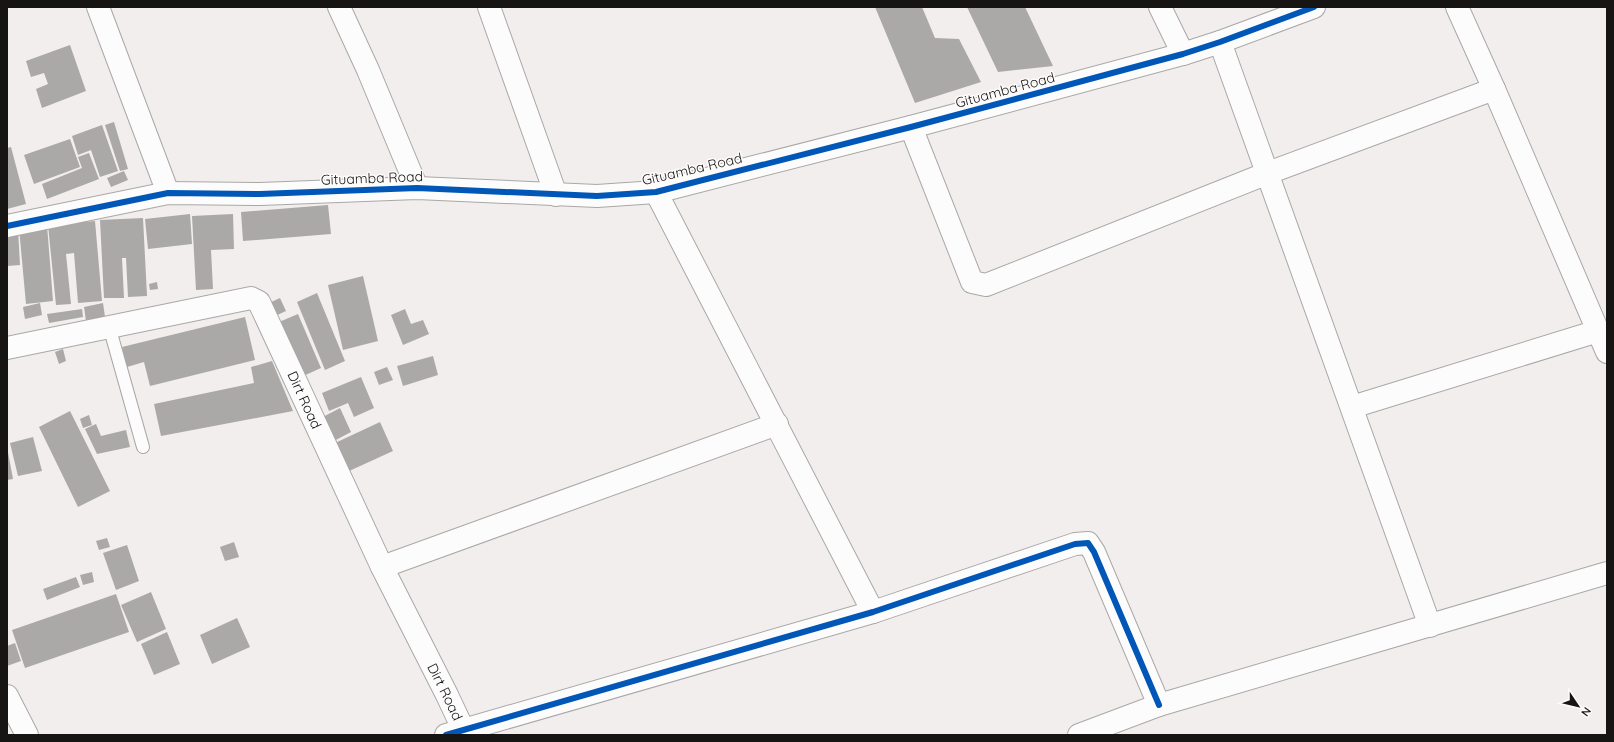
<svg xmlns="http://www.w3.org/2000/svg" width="1614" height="742" font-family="Quicksand,sans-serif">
  <rect width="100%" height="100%" fill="#f2eeed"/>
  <path fill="#aba8a8" d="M875,7h47l13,31 24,1 22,43 -66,21z
    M967,7h58l28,59 -55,6z
    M70,45l16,46 -44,17 -6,-19 12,-5 -4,-11 -13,4 -5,-16z
    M114,122l14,47 -8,2 -15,-46z
    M102,125l16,46 -18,6 -9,-27 -13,5 -6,-19z
    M70,139l10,28 -46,17 -10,-29z
    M11,147l15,57 -19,5v-61z
    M89,153l10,26 -52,20 -5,-15 40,-16 -4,-11z
    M124,171l4,9 -17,7 -4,-9z
    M328,205l3,29 -88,7 -2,-29z
    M190,214l2,30 -44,5 -3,-30z
    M233,214l1,35 -23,1 2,39 -17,1 -4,-74z
    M143,218l4,78 -19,1 -2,-39h-4l2,40h-20l-4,-78z
    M95,221l7,80 -24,2 -4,-50 -8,1 5,50 -15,1 -8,-80z
    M47,225l6,76 -27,3 -7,-76z
    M18,229l2,36 -13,1v-36z
    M363,276l15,65 -35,9 -15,-65z
    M157,282l1,7 -8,1 -1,-6z
    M317,293l28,68 -20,9 -28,-68z
    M280,298l6,13 -13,6 -6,-13z
    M40,303l2,12 -17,4 -2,-12z
    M103,303l2,14 -19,4 -2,-14z
    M82,309l1,8 -34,6 -2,-9z
    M405,309l6,15 12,-4 6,14 -26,11 -12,-30z
    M298,314l23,54 -20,9 -22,-55z
    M245,317l10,43 -105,26 -6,-24 -17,5 -5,-20z
    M63,349l3,12 -7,3 -4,-12z
    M433,356l5,19 -35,11 -6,-20z
    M272,361l21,50 -132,25 -7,-32 100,-21 -3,-16z
    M387,367l6,13 -14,5 -5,-13z
    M361,377l13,31 -20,9 -6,-14 -19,8 -7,-18z
    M340,408l11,24 -19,10 -11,-24z
    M70,411l40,80 -32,16 -39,-80z
    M89,415l3,10 -9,3 -3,-9z
    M380,422l13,29 -46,21 -12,-29z
    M96,424l5,12 25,-6 4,17 -33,7 -12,-25z
    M33,437l9,34 -24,5 -8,-33z
    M7,447l6,32 -6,1z
    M107,538l3,9 -11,3 -3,-9z
    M234,542l5,15 -14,4 -5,-14z
    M127,545l12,36 -23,9 -13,-37z
    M92,572l2,10 -11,3 -3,-10z
    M76,577l4,10 -33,13 -4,-11z
    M151,592l15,37 -29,13 -16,-37z
    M116,594l13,38 -104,36 -13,-38z
    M237,618l13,29 -38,17 -12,-29z
    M167,632l13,32 -26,11 -13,-31z
    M15,643l6,18 -14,5v-20z"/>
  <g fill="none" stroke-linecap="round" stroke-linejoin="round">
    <g stroke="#aaa8a7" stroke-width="14">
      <path id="lane" d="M109,326l34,121"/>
    </g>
    <g stroke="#aaa8a7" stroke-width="24">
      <g id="street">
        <path d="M98,7l70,186"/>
        <path d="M339,7l29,63 49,118"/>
        <path d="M489,7l67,188"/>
        <path d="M1160,7l23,47"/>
        <path d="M1457,7l37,82 113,263"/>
        <path d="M1220,42l210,584"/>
        <path d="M911,127l61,155 14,3 282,-112 226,-84"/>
        <path d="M656,192l217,420"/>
        <path d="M7,226l161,-33 92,1 157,-6 180,8 59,-4 255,-65 272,-73 37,-12 94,-35"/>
        <path id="s1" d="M7,348l244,-50 8,4 123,265 65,128 16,34"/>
        <path d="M1352,407l246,-76"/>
        <path d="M382,567l395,-143"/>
        <path d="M7,696l20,39"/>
        <path d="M446,735l427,-123 202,-68 13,-1 6,9 65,153"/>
        <path d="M1079,735l80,-30 448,-132"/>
      </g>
    </g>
    <use href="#lane" stroke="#fdfcfc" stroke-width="12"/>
    <use href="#street" stroke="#fdfcfc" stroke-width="22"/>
    <g stroke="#fefcfb" stroke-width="8">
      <path id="cycleway" d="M7,226l161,-33 92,1 157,-6 180,8 59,-4 255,-65 272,-73 37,-12 94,-35
        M446,735l427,-123 202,-68 13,-1 6,9 65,153"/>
    </g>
    <use href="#cycleway" stroke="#0057b8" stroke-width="6"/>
  </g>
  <g text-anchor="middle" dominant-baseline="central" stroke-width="3" stroke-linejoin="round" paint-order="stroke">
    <g font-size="14" fill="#171514" stroke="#fefcfb">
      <text transform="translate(1005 90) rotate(-15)">Gituamba Road</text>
      <text transform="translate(692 169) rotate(-13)">Gituamba Road</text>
      <text transform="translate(372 178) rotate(-2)">Gituamba Road</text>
      <text stroke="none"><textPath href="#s1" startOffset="366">Dirt Road</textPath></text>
      <text stroke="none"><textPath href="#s1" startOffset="690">Dirt Road</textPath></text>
    </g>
  </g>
  <rect width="1614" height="742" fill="none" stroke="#171514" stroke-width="16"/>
  <g transform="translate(1578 706) rotate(125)" stroke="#fefcfb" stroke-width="3" paint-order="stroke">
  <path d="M0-3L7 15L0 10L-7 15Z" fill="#171514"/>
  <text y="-6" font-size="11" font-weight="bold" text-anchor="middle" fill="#171514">N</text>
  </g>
</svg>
